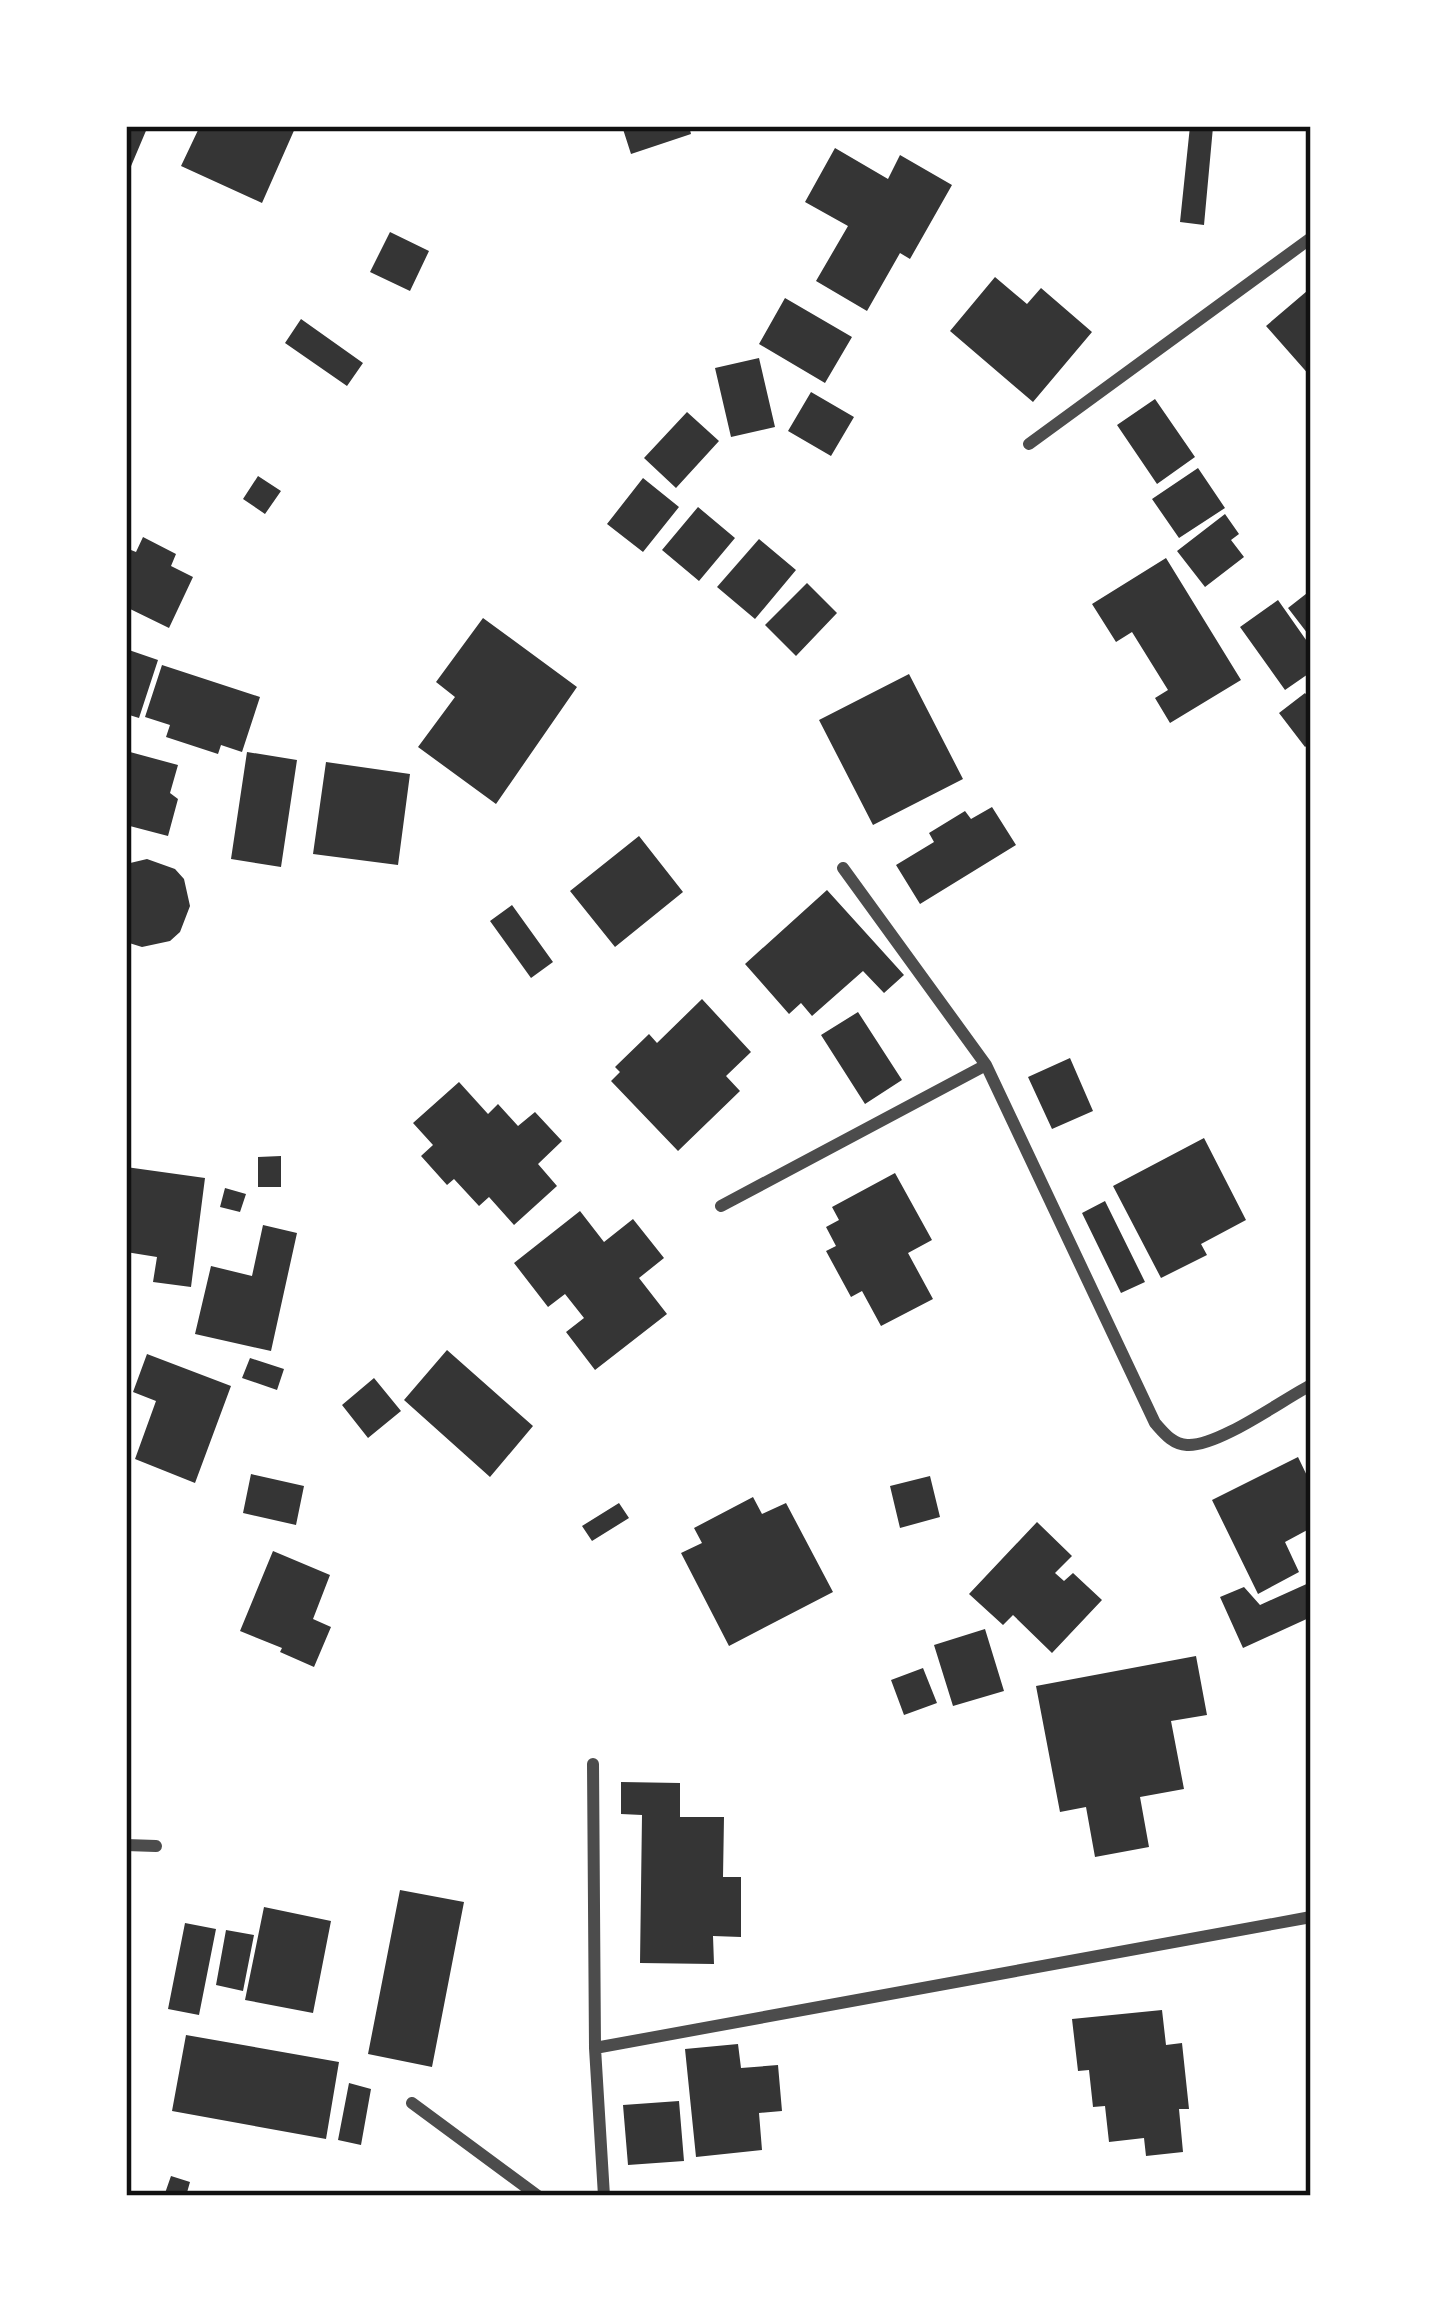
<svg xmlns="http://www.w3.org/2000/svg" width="1437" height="2322" font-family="Signika,sans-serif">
  <rect width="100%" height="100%" fill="#fff"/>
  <path fill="#353535" d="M126,126h22l-22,52z
    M200,126h96l-34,77 -81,-37z
    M622,126h67l2,8 -60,20z
    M1190,126l23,1 -9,98 -24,-3z
    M835,148l53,31 12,-24 52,30 -42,74 -10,-6 -33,58 -51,-30 32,-55 -43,-24z
    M390,232l39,19 -19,40 -40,-19z
    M995,277l32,27 14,-16 51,44 -59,70 -83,-71z
    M1307,291l4,5v81l-45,-51z
    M785,298l67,39 -27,46 -66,-39z
    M301,319l62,44 -16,23 -62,-43z
    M759,358l16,69 -44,10 -16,-69z
    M811,392l43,25 -23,39 -43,-25z
    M1155,399l40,58 -38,27 -40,-59z
    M687,412l32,29 -43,47 -32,-30z
    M1198,468l27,40 -46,30 -27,-39z
    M258,476l23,15 -16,23 -22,-15z
    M643,478l36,29 -36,45 -36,-28z
    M698,507l37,31 -36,43 -37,-31z
    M1225,514l14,20 -8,6 13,17 -39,30 -28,-36z
    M143,537l33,17 -5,12 22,11 -24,51 -43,-21v-59l10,4z
    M759,539l37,31 -41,49 -38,-32z
    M1166,558l75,122 -71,43 -15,-25 13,-8 -36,-58 -16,10 -24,-38z
    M807,583l30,30 -41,43 -31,-31z
    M1311,590v48l-23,-30z
    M1278,600l33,47v25l-26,18 -45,-63z
    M483,618l94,69 -81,117 -78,-57 37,-50 -19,-15z
    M126,649l32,11 -19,58 -13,-4z
    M162,665l98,32 -18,55 -21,-7 -3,9 -52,-17 4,-12 -25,-8z
    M909,674l54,105 -90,46 -54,-105z
    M1305,693l6,8v41l-6,5 -26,-34z
    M130,752l48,13 -8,28 8,6 -10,37 -42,-11z
    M247,752l50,8 -16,107 -50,-8z
    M326,762l84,12 -12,91 -85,-11z
    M992,807l24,38 -96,59 -24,-39 38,-23 -5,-9 36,-22 6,8z
    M639,836l44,56 -68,55 -45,-56z
    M147,859l28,10 9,10 6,27 -10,26 -10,9 -28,6 -16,-5v-78z
    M827,890l77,85 -20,18 -21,-22 -51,45 -11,-13 -12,11 -44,-50z
    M512,905l41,57 -22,16 -41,-57z
    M702,999l49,53 -25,24 14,15 -62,60 -67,-70 9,-9 -5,-5 34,-33 8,9z
    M858,1012l44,68 -37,24 -44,-69z
    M1070,1058l23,53 -41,18 -24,-52z
    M459,1082l29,32 10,-10 20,22 17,-14 27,29 -24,23 19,22 -43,39 -25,-28 -10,9 -25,-27 -7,6 -26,-29 12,-11 -20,-22z
    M1204,1138l42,82 -45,24 6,11 -46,23 -48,-92z
    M281,1156v31h-23v-30z
    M126,1167l79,11 -14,109 -38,-5 4,-25 -31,-5z
    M895,1173l37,67 -24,13 25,46 -52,27 -19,-35 -11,6 -25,-46 10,-5 -10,-19 13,-7 -7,-13z
    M225,1188l21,6 -6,18 -20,-5z
    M1105,1201l40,81 -24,11 -39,-80z
    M580,1211l24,31 29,-23 31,39 -25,20 28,36 -72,56 -29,-38 18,-14 -19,-24 -17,13 -34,-44z
    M263,1225l34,8 -26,118 -76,-17 16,-68 41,10z
    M447,1350l86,76 -43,51 -86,-77z
    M147,1354l84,32 -36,97 -60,-24 21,-58 -23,-9z
    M250,1358l34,11 -7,21 -35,-12z
    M374,1378l27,33 -33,27 -26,-33z
    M1298,1457l13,27v44l-26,14 14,30 -41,22 -46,-94z
    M251,1474l53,12 -8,39 -53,-12z
    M930,1476l10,41 -40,11 -10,-42z
    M753,1497l9,17 24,-11 47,89 -104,54 -48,-93 21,-10 -8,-15z
    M619,1503l10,15 -37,23 -10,-15z
    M1037,1522l35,34 -17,17 9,8 9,-8 29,27 -50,53 -39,-38 -10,10 -34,-31z
    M273,1551l57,24 -17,44 18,8 -17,40 -34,-15 2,-4 -42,-17z
    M1311,1582v35l-68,31 -23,-51 24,-10 16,18z
    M985,1629l19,62 -51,15 -19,-61z
    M1196,1656l11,59 -36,6 13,68 -44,8 9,50 -54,10 -9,-50 -26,5 -24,-126z
    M923,1668l14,35 -33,12 -13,-35z
    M621,1782l59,1v34h44l-1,60h18v60l-28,-1 1,28 -74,-1 2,-148 -21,-1z
    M400,1890l64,12 -32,165 -64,-13z
    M264,1907l67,14 -18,92 -68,-13z
    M185,1923l31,6 -17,86 -31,-6z
    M226,1930l28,5 -11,56 -27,-6z
    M1162,2010l4,35 16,-2 7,66h-10l4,43 -37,4 -2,-18 -35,4 -4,-36 -12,1 -4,-37 -11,1 -6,-52z
    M186,2035l153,27 -13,77 -154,-28z
    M738,2044l3,24 37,-3 4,46 -23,2 3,37 -66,7 -11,-108z
    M349,2083l22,6 -10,56 -23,-5z
    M679,2101l5,60 -56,4 -5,-60z
    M171,2176l19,6 -4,14h-22z"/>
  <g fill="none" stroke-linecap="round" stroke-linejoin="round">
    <path stroke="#4c4c4c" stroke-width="12" d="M1029,444l282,-206
      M843,868l143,197 169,358c9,10 17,21 32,22 31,2 95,-45 124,-60
      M721,1206l265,-141
      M593,1764l2,284 9,148
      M126,1845l30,1
      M595,2048l716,-131
      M412,2103l126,93"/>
  </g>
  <rect width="1437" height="2322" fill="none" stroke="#ffffff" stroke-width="258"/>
  <rect x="129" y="129" width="1179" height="2064" fill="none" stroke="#111" stroke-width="4.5"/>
</svg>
